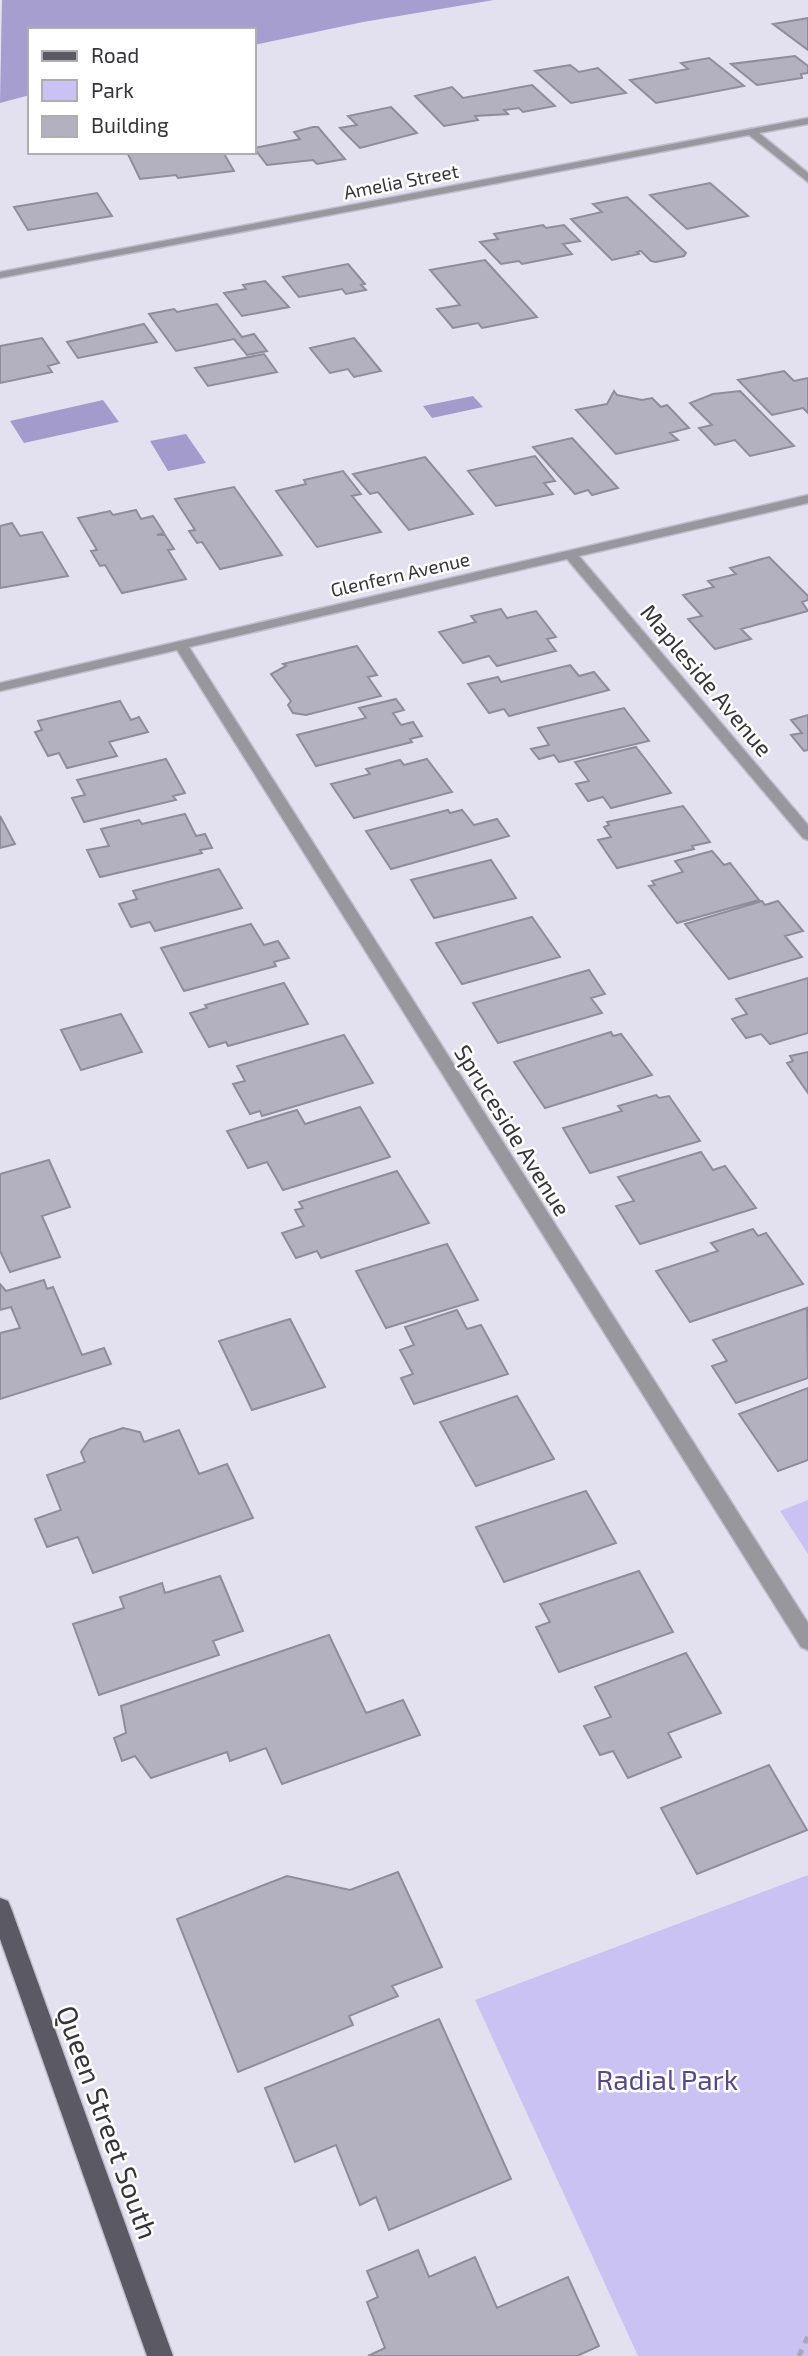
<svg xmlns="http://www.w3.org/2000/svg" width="808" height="2356" font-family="'Exo 2',sans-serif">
  <rect width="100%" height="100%" fill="#e3e1f0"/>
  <path fill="#cac2f3" d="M808,1500v54l-28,-43z
    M808,1875v481h-170l-163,-356z"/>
  <path fill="#a69ecf" d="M2,0h492l-131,22 -109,23v-15h-224v65l-30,8z"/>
  <path fill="#a39bcc" d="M473,396l10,11 -51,11 -9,-12z
    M103,400l16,22 -95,21 -14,-22z
    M186,434l20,29 -38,8 -18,-30z"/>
  <path fill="#b3b1c0" stroke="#8f8d9a" stroke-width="2" d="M808,18v32l-35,-26z
    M795,56l13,10v7l-7,1 1,4 -45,7 -26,-21z
    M709,58l35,28 -88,17 -26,-23 58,-11 -7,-6z
    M570,65l9,7 19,-4 28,25 -55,10 -36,-32z
    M532,85l23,21 -32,6 -4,-4 -15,2 4,4 -33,2 3,4 -34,6 -29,-30 37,-9 11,11z
    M391,107l26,26 -57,15 -20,-20 17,-3 -9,-9z
    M313,127h5l27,32 -28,5 -4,-4 -46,5 -13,-17 46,-9 -6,-7z
    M127,152h96l11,19 -56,7 -2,-3 -36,4z
    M710,183l38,33 -61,13 -37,-34z
    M97,193l15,23 -84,14 -14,-23z
    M627,197l59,56 -2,3 -28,6 -5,-1 -10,-10 -4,1 2,2 -27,6 -41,-41 31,-7 -9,-8z
    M543,225l3,3 18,-3 16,16 -17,3 9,10 -50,10 -3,-3 -18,3 -21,-22 18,-3 -4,-5z
    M485,260l52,57 -55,11 -4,-5 -25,5 -16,-19 23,-4 -30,-35z
    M348,264l17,20 -4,1 5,5 -20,4 -4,-5 -43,8 -16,-20z
    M265,281l24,26 -47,9 -18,-23 22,-4 -3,-4z
    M217,304l25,33 12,-3 13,17 -20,4 -13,-16 -58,12 -27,-37 25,-5 3,3z
    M144,324l13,18 -79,16 -11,-16z
    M42,338l17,25 -11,3 4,6 -52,11v-37z
    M354,338l27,33 -27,6 -6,-8 -18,4 -20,-25z
    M264,354l13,18 -69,14 -13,-18z
    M784,371l10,10 14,-3v35l-5,-5 -31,7 -34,-35z
    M614,391l3,4 25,5 10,-2 9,9 6,-2 22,23 -19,5 8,7 -62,14 -40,-44 31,-6z
    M740,391l54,55 -44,10 -15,-16 -20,5 -16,-17 13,-3 -22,-22 23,-9z
    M572,438l46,50 -26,7 -4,-5 -13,4 -42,-47z
    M535,456l20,25 -11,2 9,11 -57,12 -28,-35z
    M425,457l48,57 -64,16 -31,-38 -8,2 -17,-20z
    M343,471l18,23 -9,2 29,36 -64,15 -41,-56 30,-7 -2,-4z
    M234,487l48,68 -62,14 -18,-27 -5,1 -8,-12 6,-1 -20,-31z
    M136,510l5,9 12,-3 11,17 -7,2h8l9,14 -6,1 18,29 -64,14 -17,-28 -5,1 -9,-15 6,-1 -19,-32 32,-7 3,4z
    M12,523l8,13 22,-4 26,44 -68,12v-62z
    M769,557l39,39v4l-6,2 6,9 -67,18 10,10 -36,10 -27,-30 14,-3 -19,-21 31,-8 -6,-6 28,-7 -6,-6z
    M501,609l6,9 29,-7 20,26 -9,2 9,12 -59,15 -8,-10 -26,7 -24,-31 37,-10 -5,-6z
    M357,646l20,29 -9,2 13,19 -75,19 -13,-2 -5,-8 3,-4 -20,-27 15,-8 -3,-2z
    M570,665l9,11 15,-4 15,18 -100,26 -5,-7 -15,4 -21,-29 30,-7 3,5z
    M396,699l8,11 -11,3 8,12 12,-3 9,14 -12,3 2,3 -96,24 -19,-31 69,-17 -7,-10z
    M120,701l11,19 8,-3 9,15 -39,10 8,14 -50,12 -8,-15 -11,3 -13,-24 7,-2 -4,-9z
    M624,708l25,33 -90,21 -5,-7 -15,4 -8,-10 18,-4 -11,-17z
    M808,715v35l-4,1 -13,-16 11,-2 -11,-13z
    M636,747l35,46 -60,15 -8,-11 -15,4 -12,-17 13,-3 -14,-19z
    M166,759l19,34 -12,3 3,4 -92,22 -12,-24 13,-3 -8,-15z
    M427,759l25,33 -98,26 -23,-34 39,-10 -4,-5 34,-9 4,5z
    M683,806l27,36 -18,4 2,3 -77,19 -19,-28 13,-3 -7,-10 5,-2 -2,-3z
    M448,810l2,3 12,-3 12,15 23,-6 12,17 -118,33 -25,-38z
    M185,814l11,22 9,-2 7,14 -12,2 2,3 -102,24 -13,-27 22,-4 -8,-17 38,-9 3,4z
    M0,816l15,28 -15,4z
    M712,851l12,14 6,-2 29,37 -82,23 -28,-37 6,-1 -3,-4 31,-9 -8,-11z
    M491,860l25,38 -82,20 -23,-38z
    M219,869l23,39 -87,23 -5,-9 -19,5 -12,-23 18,-5 -4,-8z
    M762,901l3,4 13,-4 25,30 -18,5 17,21 -73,22 -44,-55z
    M532,917l28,40 -98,27 -26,-41z
    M251,924l13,21 14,-4 11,17 -15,4 2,4 -92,25 -23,-43z
    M589,970l16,24 -14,4 11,15 -104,30 -25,-40z
    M808,978v55l-38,11 -9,-10 -15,4 -14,-19 15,-5 -11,-15z
    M284,983l24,41 -80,22 -2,-4 -17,5 -19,-34 17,-5 -2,-3z
    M121,1014l21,38 -61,18 -20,-40z
    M611,1032l2,4 8,-2 31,41 -107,33 -31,-46z
    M344,1035l29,48 -111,33 -2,-5 -10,3 -17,-30 12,-3 -8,-15z
    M808,1052v41l-21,-30 6,-2 -3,-5z
    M656,1095l3,3 10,-2 31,45 -110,32 -27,-45 59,-17 -4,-5z
    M360,1107l30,50 -107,33 -16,-28 -19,6 -21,-37 70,-21 8,14z
    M701,1152l12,18 12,-4 31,42 -116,36 -24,-38 18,-5 -16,-24z
    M49,1160l21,47 -28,9 18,41 -50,15 -10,-21v-77z
    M397,1171l32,52 -108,35 -4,-7 -21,7 -14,-25 22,-7 -9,-16 8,-2 -4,-6z
    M753,1229l5,7 8,-3 37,51 -113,38 -34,-51 62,-20 -7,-8z
    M447,1244l31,56 -92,28 -30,-57z
    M44,1280l3,9 6,-2 29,68 22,-7 7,16 -111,35v-66l20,-5 -9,-21 -11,3v-26l6,7z
    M807,1308l1,70 -72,25 -24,-37 15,-5 -14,-21z
    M457,1310l10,19 14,-4 27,49 -94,30 -13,-26 12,-4 -13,-24 14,-5 -9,-18z
    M290,1319l35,68 -73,23 -33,-69z
    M808,1388v72l-30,11 -39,-57z
    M517,1396l37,63 -78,27 -36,-64z
    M123,1428l17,4 4,10 35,-12 20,44 28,-10 26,54 -160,55 -15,-36 -31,10 -12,-28 26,-9 -14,-35 38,-13 -4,-10 9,-13z
    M586,1491l30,52 -112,39 -28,-55z
    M639,1571l34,61 -114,40 -23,-45 14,-5 -10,-18z
    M220,1576l23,55 -30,10 6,14 -120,40 -26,-71 51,-16 -4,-11 42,-14 3,10z
    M329,1635l37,78 37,-13 17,35 -138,49 -16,-36 -36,13 -3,-9 -76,26 -16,-22 -13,5 -8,-23 12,-5 -5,-27z
    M686,1653l35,60 -53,20 13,24 -53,21 -15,-27 -13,4 -16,-29 27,-9 -16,-30z
    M769,1765l38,65 -110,44 -36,-66z
    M398,1872l44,95 -50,19 6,10 -49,20 4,9 -115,47 -61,-153 110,-43 63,14z
    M439,2019l72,160 -122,51 -13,-33 -16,8 -24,-60 -41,17 -30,-74z
    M418,2250l11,27 46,-20 22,51 71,-31 31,69 -22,10h-209l17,-8 -18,-46 11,-5 -11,-26z"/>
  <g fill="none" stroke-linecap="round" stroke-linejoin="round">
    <g stroke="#c0becc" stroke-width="3">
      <path id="minor" d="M808,118v6l-49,9 49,40v9l-59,-47 -749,143v-6z
        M808,495v8l-229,53 229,269v15l-5,-2 -236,-279 -378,88 619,976v27l-7,-3 -624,-997 -177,41v-8z"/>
    </g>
    <g stroke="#c0becc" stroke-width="3">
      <path id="major" d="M0,1898l8,3 3,7 162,448h-26l-147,-417z"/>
    </g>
    <path stroke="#aaa8b4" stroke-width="5" stroke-dasharray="7 7" stroke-linecap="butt" d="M799,2356l9,-20"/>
    <use href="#minor" fill="#98979e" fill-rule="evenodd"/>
    <use href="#major" fill="#5b5a64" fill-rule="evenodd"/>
  </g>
  <g text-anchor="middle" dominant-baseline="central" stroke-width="5" stroke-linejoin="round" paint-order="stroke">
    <g font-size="19" fill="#35343a" stroke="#fff">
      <text transform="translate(401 181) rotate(-11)">Amelia Street</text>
      <text transform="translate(400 574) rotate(-13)">Glenfern Avenue</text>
    </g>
    <g font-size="23" fill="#35343a" stroke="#fff">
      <text transform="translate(707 680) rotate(50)">Mapleside Avenue</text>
      <text transform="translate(513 1130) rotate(58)">Spruceside Avenue</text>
    </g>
    <g font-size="28" fill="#574988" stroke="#fff">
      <text x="667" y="2079">Radial Park</text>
    </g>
    <g font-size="28" fill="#35343a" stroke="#fff">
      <text transform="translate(108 2122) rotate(70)">Queen Street South</text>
    </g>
  </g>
  <rect x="28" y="28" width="228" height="126" fill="#ffffff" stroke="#aeaeb0" stroke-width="2"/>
  <rect x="42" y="51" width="35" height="10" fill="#5b5a64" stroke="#aeaeb0" stroke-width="2"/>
  <text x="91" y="63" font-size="21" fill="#35343a">Road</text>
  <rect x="42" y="80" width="35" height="21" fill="#cac2f3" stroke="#aeaeb0" stroke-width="2"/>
  <text x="91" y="98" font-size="21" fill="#35343a">Park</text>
  <rect x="42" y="116" width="35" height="21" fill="#b3b1c0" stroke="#aeaeb0" stroke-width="2"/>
  <text x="91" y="133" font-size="21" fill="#35343a">Building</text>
</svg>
